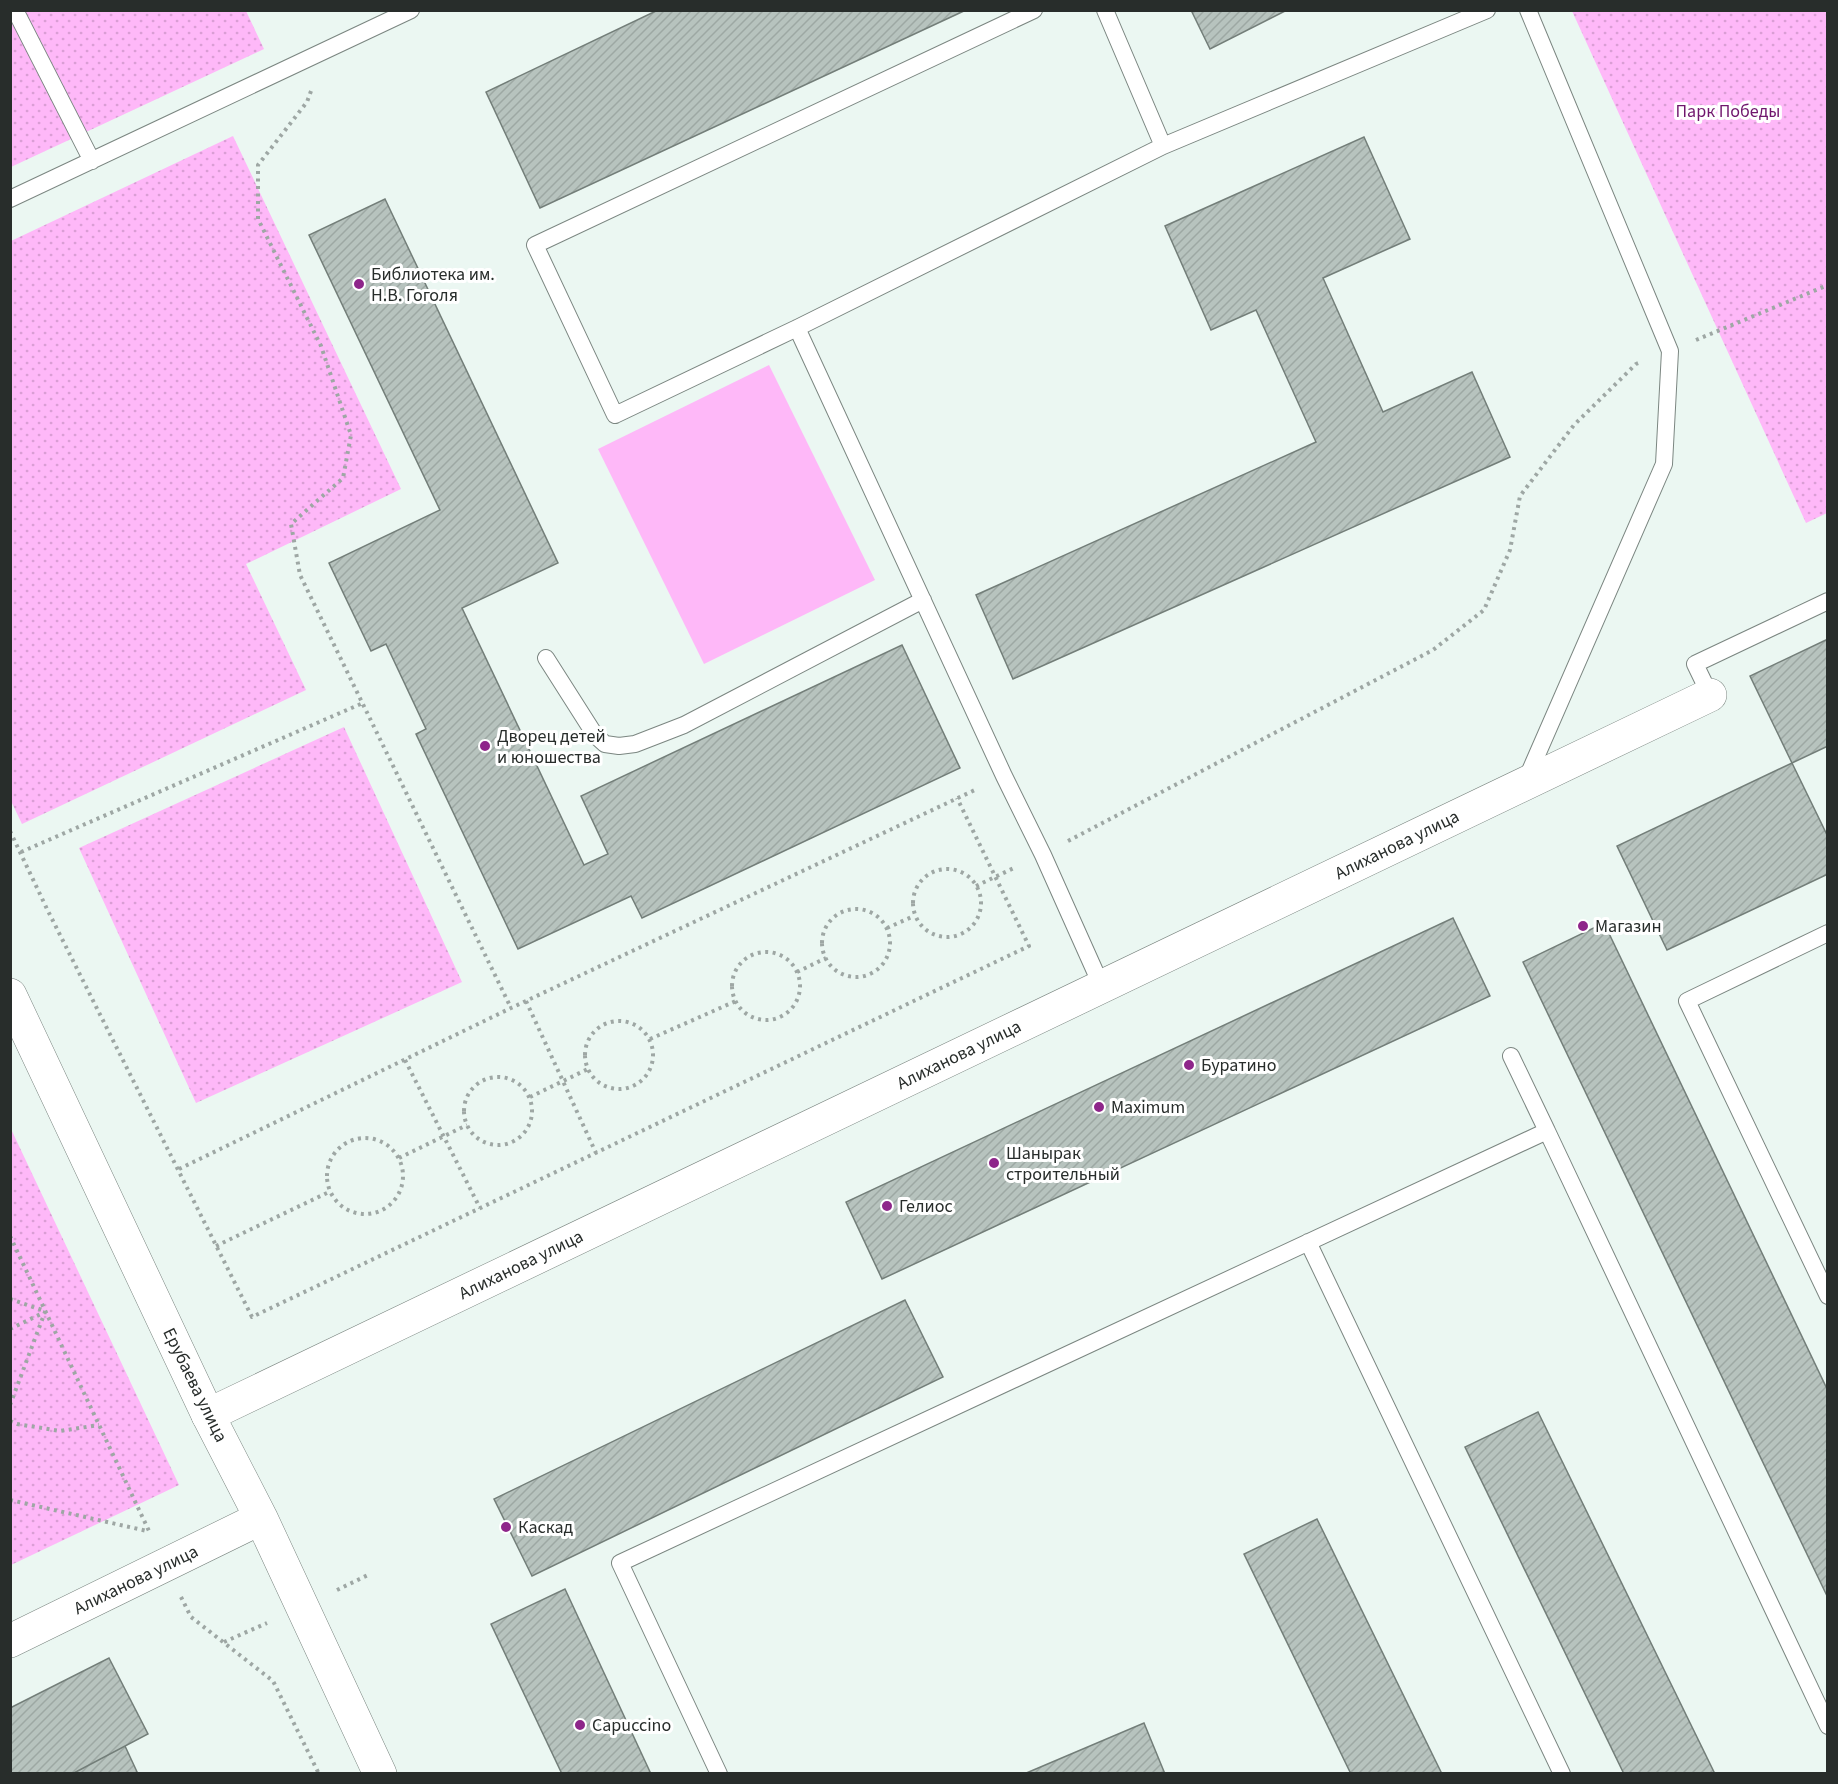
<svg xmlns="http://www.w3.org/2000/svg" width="1838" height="1784" font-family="'Source Sans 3',sans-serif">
  <defs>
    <pattern id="grass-dots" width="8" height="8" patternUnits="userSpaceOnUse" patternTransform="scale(1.5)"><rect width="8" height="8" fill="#feb8f8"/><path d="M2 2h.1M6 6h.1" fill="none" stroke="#da9ed5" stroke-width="1.8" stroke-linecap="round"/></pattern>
    <pattern id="building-hatch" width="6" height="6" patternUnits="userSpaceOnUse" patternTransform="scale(1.5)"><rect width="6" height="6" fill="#b7c3be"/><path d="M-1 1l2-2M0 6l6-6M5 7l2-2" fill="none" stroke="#9da8a3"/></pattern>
  </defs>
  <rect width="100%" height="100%" fill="#ebf7f2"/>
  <path fill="url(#grass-dots)" d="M10,11h236l18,38 -253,118z
    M1572,11h255v502l-21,10z
    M233,136l168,353 -155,75 60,126 -284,134 -12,-25 1,-558z
    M344,727l118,255 -266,121 -117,-255z
    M11,1129l168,356 -168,80h-1z"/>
  <path fill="#feb8f8" d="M769,365l106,215 -171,84 -106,-215z"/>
  <path fill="url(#building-hatch)" stroke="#737e79" stroke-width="1.5" d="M658,10h308l-426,198 -54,-116z
    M1191,10h96l-77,39z
    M1364,137l46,102 -87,39 60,134 89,-40 38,85 -497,222 -37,-84 340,-153 -60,-132 -45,20 -46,-104z
    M385,199l173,364 -96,45 122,257 24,-11 -27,-58 321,-151 58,123 -318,150 -11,-22 -113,53 -102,-215 10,-5 -40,-85 -15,7 -42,-88 111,-53 -131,-275z
    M1828,639v107l-36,17 -42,-87z
    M1792,763l36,74v37l-161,76 -50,-104z
    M1453,918l37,78 -608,283 -36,-77z
    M1604,923l224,468v207l-305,-636z
    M905,1300l38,77 -411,199 -38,-77z
    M1538,1412l177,362h-91l-159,-327z
    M1317,1519l125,255h-91l-107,-220z
    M565,1589l86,185h-89l-71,-150z
    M109,1658l39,76 -76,40h-62v-66z
    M1144,1723l21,51h-141z
    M125,1746l13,28h-66z"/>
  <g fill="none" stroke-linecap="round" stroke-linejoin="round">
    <g stroke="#7b8681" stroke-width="18">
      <path id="lane" d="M15,10l77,151
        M1034,10l-499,235 80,170 182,-87 366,-182 -58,-136
        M1163,146l324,-136
        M10,199l401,-189
        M797,328l207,448 39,79 59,132
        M546,658l49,77 10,9 14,2 16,-2 49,-19 239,-125
        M1710,695l-15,-31 133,-63
        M1526,780l138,-316 6,-113 -142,-341
        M1828,933l-141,68 141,295
        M1547,1131l281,595
        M1308,1242l254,532
        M719,1774l-99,-211 927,-432 -36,-75"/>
    </g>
    <g stroke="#7b8681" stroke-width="34">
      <path id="street" d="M208,1415l1502,-720"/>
    </g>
    <g stroke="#7b8681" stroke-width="34">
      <path id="secondary" d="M10,995l198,420 53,103 119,256
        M10,1641l251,-123"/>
    </g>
    <path stroke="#9ea7a4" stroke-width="4" stroke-dasharray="3 4.5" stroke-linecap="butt" d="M311,91l-4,11 -49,63v54l63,127 30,89 -8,43 -52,46 9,51 211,433
      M1696,340l132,-55
      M10,831l37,78 205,408 777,-371 -72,-148
      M1068,841l365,-191 51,-40 26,-60 10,-54 54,-71 62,-61 5,-2
      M21,852l342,-149
      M913 903a34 34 0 1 1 68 0a34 34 0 1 1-68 0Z
      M976,886l40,-19
      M822 943a34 34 0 1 1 68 0a34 34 0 1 1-68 0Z
      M887,928l27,-12
      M732 986a34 34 0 1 1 68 0a34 34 0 1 1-68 0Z
      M797,972l29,-14
      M526,1001l70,152
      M585 1055a34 34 0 1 1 68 0a34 34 0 1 1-68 0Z
      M650,1039l86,-38
      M405,1060l75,148
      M464 1111a34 34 0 1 1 68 0a34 34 0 1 1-68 0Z
      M530,1097l58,-28
      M327 1176a38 38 0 1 1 76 0a38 38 0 1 1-76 0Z
      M399,1158l68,-33
      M179,1169l332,-161 466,-219
      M10,1236l139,295
      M216,1246l115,-55
      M10,1299l35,12
      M10,1329l35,-17
      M10,1405l35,-93
      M10,1421l7,3 43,7 39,-6
      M10,1500l137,31
      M337,1590l33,-16
      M181,1597l10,20 82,64 46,93
      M224,1642l43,-19"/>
    <use href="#lane" stroke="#fff" stroke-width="16"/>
    <use href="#street" stroke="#fff" stroke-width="33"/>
    <use href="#secondary" stroke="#fff" stroke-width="33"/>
  </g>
  <g fill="#8e258a" stroke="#fff" stroke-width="2">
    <circle cx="359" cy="284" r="6"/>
    <circle cx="485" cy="746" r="6"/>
    <circle cx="1583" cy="926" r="6"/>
    <circle cx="1189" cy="1065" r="6"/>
    <circle cx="1099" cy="1107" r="6"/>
    <circle cx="994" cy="1163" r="6"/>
    <circle cx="887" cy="1206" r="6"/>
    <circle cx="506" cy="1527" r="6"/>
    <circle cx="580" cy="1725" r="6"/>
  </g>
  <g text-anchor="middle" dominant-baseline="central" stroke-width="6" stroke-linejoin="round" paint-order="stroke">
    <g font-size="18" fill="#70166d" stroke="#fff">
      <text x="1728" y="111">Парк Победы</text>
    </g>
    <g font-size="18" fill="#282d2b" stroke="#fff" text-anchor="start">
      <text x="371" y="274">Библиотека им.<tspan x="371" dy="21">Н.В. Гоголя</tspan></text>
      <text x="497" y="736">Дворец детей<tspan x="497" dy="21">и юношества</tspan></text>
      <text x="1595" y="926">Магазин</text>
      <text x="1201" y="1065">Буратино</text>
      <text x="1111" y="1107">Maximum</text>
      <text x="1006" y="1153">Шанырак<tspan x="1006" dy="21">строительный</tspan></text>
      <text x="899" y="1206">Гелиос</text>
      <text x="518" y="1527">Каскад</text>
      <text x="592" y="1725">Capuccino</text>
    </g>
    <g font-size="18" fill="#282d2b" stroke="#fff">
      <text transform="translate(1397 845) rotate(-26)">Алиханова улица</text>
      <text transform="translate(959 1055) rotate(-26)">Алиханова улица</text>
      <text transform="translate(521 1265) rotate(-26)">Алиханова улица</text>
      <text transform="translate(195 1385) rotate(64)">Ерубаева улица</text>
      <text transform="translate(136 1580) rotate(-26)">Алиханова улица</text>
    </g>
  </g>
  <rect width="1838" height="1784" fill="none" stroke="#282d2b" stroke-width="24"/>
</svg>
